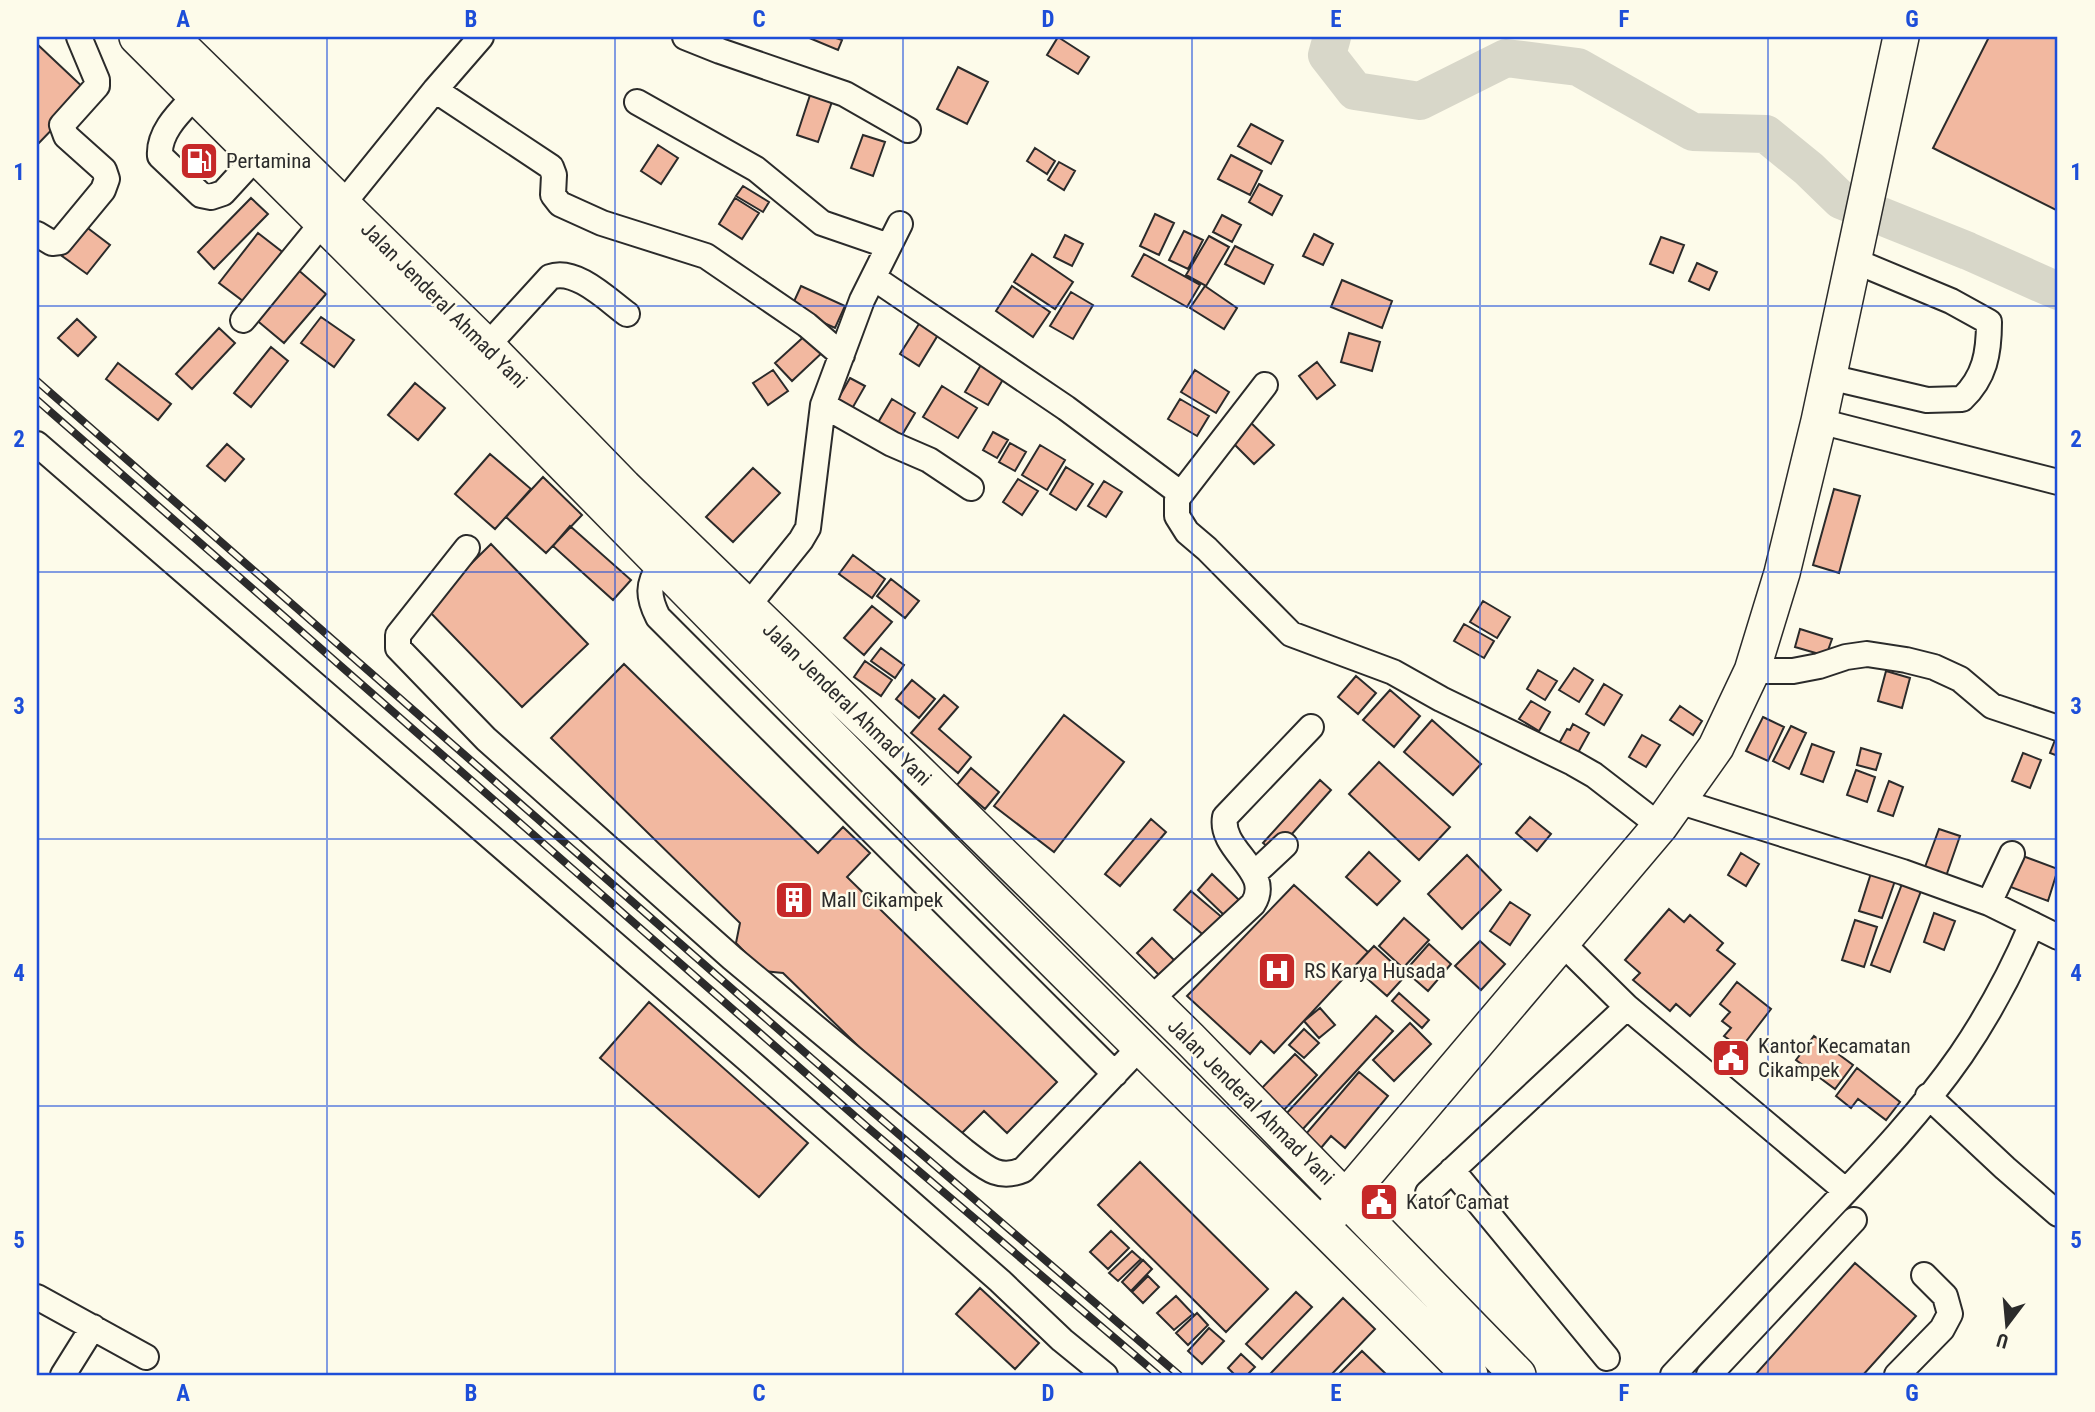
<svg xmlns="http://www.w3.org/2000/svg" width="2095" height="1412" font-family="'Roboto Condensed',sans-serif">
  <rect width="100%" height="100%" fill="#fdfbea"/>
  <g fill="none" stroke-linecap="round" stroke-linejoin="round">
    <path stroke="#d8d7c9" stroke-width="38" d="M1332,37l-5,18 28,36 65,10 86,-43 72,9 115,65 73,2 43,35 32,31 127,51 90,40"/>
  </g>
  <path fill="#f2b8a0" stroke="#2b2b2b" stroke-width="2" d="M807,37h26l9,3 -4,10z
    M1058,37l31,20 -11,17 -31,-19z
    M1989,37h69v174l-125,-63z
    M37,44l51,48 -51,53z
    M958,67l30,15 -21,42 -30,-15z
    M812,89l22,7 -16,46 -21,-7z
    M1251,124l32,17 -12,23 -33,-18z
    M863,135l22,7 -12,34 -22,-8z
    M658,145l20,13 -17,26 -20,-13z
    M1035,148l20,13 -8,13 -20,-13z
    M1231,155l31,16 -12,24 -32,-16z
    M1059,162l16,9 -11,19 -16,-10z
    M1259,184l23,12 -10,19 -23,-13z
    M743,186l26,16 -6,10 -27,-16z
    M251,198l17,16 -54,55 -16,-17z
    M735,198l24,15 -17,26 -23,-15z
    M1155,214l19,9 -15,32 -19,-9z
    M1222,215l19,10 -9,17 -19,-10z
    M85,226l25,19 -23,29 -25,-18z
    M1184,231l19,9 -15,29 -19,-9z
    M258,233l27,21 -38,50 -28,-21z
    M1314,234l19,10 -10,21 -20,-9z
    M1065,235l18,9 -11,22 -18,-9z
    M1209,236l20,11 -23,39 -20,-11z
    M1661,237l23,8 -11,28 -23,-9z
    M1235,246l38,19 -9,19 -39,-20z
    M1032,254l41,28 -18,27 -41,-27z
    M1144,254l56,31 -13,22 -55,-31z
    M1697,263l20,9 -8,18 -20,-9z
    M296,268l30,26 -42,49 -30,-25z
    M1342,280l50,21 -10,27 -51,-21z
    M801,286l44,20 -10,22 -44,-20z
    M1012,286l38,26 -17,25 -37,-26z
    M1205,286l32,22 -13,21 -34,-21z
    M1071,292l22,13 -20,34 -23,-13z
    M321,317l33,23 -20,27 -33,-24z
    M77,319l19,18 -18,19 -20,-18z
    M922,319l19,11 -22,36 -19,-12z
    M219,328l16,15 -43,46 -16,-15z
    M809,332l16,18 -33,31 -17,-18z
    M1349,333l31,9 -8,29 -31,-9z
    M271,347l17,14 -37,46 -17,-14z
    M1317,362l18,23 -18,14 -18,-23z
    M118,363l53,41 -13,16 -52,-41z
    M982,363l23,13 -17,29 -23,-13z
    M773,370l15,21 -20,14 -15,-22z
    M1195,370l34,22 -13,21 -35,-21z
    M850,378l15,8 -16,28 -15,-8z
    M415,383l30,25 -27,32 -30,-25z
    M942,386l35,22 -19,30 -35,-21z
    M892,399l23,14 -16,27 -23,-14z
    M1180,399l29,17 -12,20 -29,-17z
    M1247,419l27,26 -20,19 -26,-26z
    M993,432l15,8 -11,18 -14,-8z
    M1010,443l16,9 -11,19 -16,-9z
    M227,444l17,15 -19,22 -18,-15z
    M1040,445l25,15 -18,30 -25,-15z
    M490,454l41,35 -36,40 -40,-35z
    M1066,467l27,17 -17,26 -26,-16z
    M753,468l27,25 -47,49 -27,-25z
    M543,477l39,38 -36,38 -40,-36z
    M1018,479l20,12 -16,24 -19,-13z
    M1104,481l18,11 -16,25 -18,-11z
    M1834,489l26,7 -21,77 -26,-8z
    M570,526l61,54 -18,20 -60,-54z
    M491,544l97,100 -66,63 -96,-99z
    M853,555l32,24 -13,19 -33,-24z
    M891,579l28,22 -14,17 -28,-22z
    M1483,601l27,16 -13,21 -27,-16z
    M872,606l20,16 -28,33 -20,-17z
    M1464,624l30,17 -10,17 -30,-17z
    M1800,629l32,10 -6,17 -31,-9z
    M881,648l23,17 -9,13 -24,-17z
    M865,661l27,19 -11,16 -27,-19z
    M624,664l194,189 25,-26 27,26 -23,24 210,205 -50,51 -23,-22 -29,29 -172,-167 -20,-2 -27,-28 4,-20 -189,-185z
    M1574,668l19,12 -14,22 -20,-12z
    M1538,670l19,11 -12,19 -18,-11z
    M1886,671l24,7 -8,30 -24,-7z
    M1356,676l20,17 -18,21 -20,-17z
    M912,680l23,19 -16,19 -23,-19z
    M1604,684l18,11 -18,30 -18,-11z
    M1390,690l30,26 -26,31 -31,-27z
    M944,695l14,12 -19,22 32,28 -13,16 -47,-40z
    M1531,701l19,11 -11,19 -20,-12z
    M1680,706l22,15 -9,14 -23,-15z
    M1064,715l60,47 -70,90 -60,-46z
    M1763,717l21,10 -16,34 -22,-10z
    M1432,720l49,44 -28,31 -49,-43z
    M1573,724l16,9 -14,25 -18,-11 10,-18 3,1z
    M1791,726l15,7 -17,36 -16,-8z
    M1642,735l18,10 -14,22 -17,-10z
    M2055,740l3,1v15l-8,-3z
    M1812,744l22,8 -11,30 -22,-8z
    M1861,748l20,6 -5,16 -19,-5z
    M2023,753l18,7 -11,28 -18,-7z
    M1379,762l71,65 -31,33 -70,-66z
    M971,768l28,24 -14,17 -28,-24z
    M1856,770l19,7 -8,25 -20,-7z
    M1320,780l11,10 -56,63 -12,-10z
    M1889,781l14,6 -10,29 -15,-5z
    M1530,817l21,17 -14,17 -21,-18z
    M1151,819l15,13 -46,54 -15,-12z
    M1939,829l21,7 -16,46 -22,-7z
    M1369,852l31,29 -23,24 -31,-28z
    M1741,853l18,11 -13,22 -18,-11z
    M1467,855l34,35 -39,39 -34,-35z
    M2020,855l38,14 -10,32 -40,-15z
    M1872,870l24,8 -14,40 -23,-7z
    M1212,874l28,27 -15,15 -27,-26z
    M1902,884l19,7 -31,81 -19,-7z
    M1294,885l74,67 -94,101 -13,-12 -11,13 -63,-58z
    M1191,891l33,28 -17,19 -33,-28z
    M1510,902l20,13 -20,30 -20,-14z
    M1669,909l15,13 6,-7 33,28 -6,7 18,14 -45,52 -14,-12 -6,7 -37,-31 7,-7 -15,-13z
    M1934,913l21,8 -11,29 -20,-8z
    M1404,918l25,22 -26,28 -24,-22z
    M1855,920l22,7 -13,40 -22,-7z
    M1152,938l28,28 -15,15 -28,-28z
    M1480,941l25,23 -24,26 -26,-24z
    M1429,944l22,20 -23,27 -23,-20z
    M1374,946l32,29 -19,21 -33,-29z
    M1737,982l34,27 -30,39 -17,-12 7,-8 -9,-7 8,-9 -10,-8z
    M1399,993l30,27 -7,8 -30,-27z
    M649,1002l159,141 -49,54 -159,-139z
    M1320,1008l15,17 -16,13 -15,-17z
    M1376,1016l17,15 -91,99 -17,-15z
    M1410,1023l21,21 -37,37 -21,-21z
    M1304,1029l15,14 -15,15 -15,-13z
    M1814,1036l39,29 -18,24 -39,-29z
    M1295,1054l22,21 -36,38 -22,-22z
    M1857,1068l43,34 -14,18 -28,-21 -7,9 -15,-12z
    M1359,1072l29,24 -43,52 -14,-12 -10,12 -16,-13z
    M1140,1162l128,127 -42,43 -128,-127z
    M1111,1231l18,17 -21,21 -18,-17z
    M1132,1251l9,8 -23,22 -9,-8z
    M1143,1260l9,9 -21,22 -9,-9z
    M1855,1263l61,53 -53,59h-108z
    M1148,1276l11,11 -16,16 -11,-11z
    M980,1288l59,55 -24,26 -59,-55z
    M1296,1292l16,15 -50,52 -16,-15z
    M1176,1296l17,18 -19,16 -17,-17z
    M1343,1298l32,31 -44,46h-62z
    M1197,1313l11,12 -20,20 -12,-12z
    M1209,1328l15,13 -22,23 -14,-13z
    M1362,1351l25,24h-49z
    M1241,1354l14,13 -8,8h-12l-7,-7z"/>
  <g fill="none" stroke-linecap="round" stroke-linejoin="round">
    <g stroke="#2b2b2b" stroke-width="28">
      <path id="minor" d="M685,37l35,14 125,43 63,36
        M435,90l116,77 3,8 -1,20 7,9 42,19 104,33 101,69 35,30
        M195,96c-15,16 -37,36 -35,60l41,39 10,2 12,-4 34,-37
        M637,102l119,67 66,54 67,23
        M342,205l93,-115 46,-53
        M37,234l15,9 8,-1 43,-52 4,-11 -3,-9 -38,-34 -4,-11 35,-39v-6l-18,-43
        M874,278l192,130 114,85
        M243,320l80,-98
        M487,346l63,-69c25,-10 58,23 77,37
        M1829,377l98,23 35,-1c23,-22 27,-46 27,-77l-38,-21 -96,-40
        M1265,385l-88,114v17l10,16 20,17 84,85 102,38 48,27 132,64 21,12 66,51
        M823,405l69,39 37,16 42,28
        M1819,421l239,61
        M37,444l710,615 253,222 62,59 43,35
        M467,548l-69,87v13l88,91 246,219 232,193c20,15 33,30 59,19l118,-124
        M660,566c-13,18 -12,31 -2,51l457,457
        M747,607l54,-67 7,-12 15,-123 39,-105 38,-76
        M1752,671h41l26,-5 27,-9 21,-3 39,6 28,7 26,12 32,27 66,22
        M1678,801l225,71 86,31 69,34
        M1254,874l31,-29
        M1989,903l23,-49
        M1561,942l66,65 219,184
        M1150,1000l103,-96c21,-33 -34,-53 -28,-87l86,-90
        M1928,1096l77,72 53,46
        M1452,1170l155,188
        M1428,1193l199,-186
        M37,1297l109,60
        M63,1375l30,-48
        M1673,1375c46,-49 92,-98 138,-147 52,-55 107,-111 150,-173 28,-41 52,-86 71,-131
        M1709,1375l145,-155
        M1897,1375l45,-46 8,-15 -5,-18 -21,-21"/>
    </g>
    <g stroke="#2b2b2b" stroke-width="38">
      <path id="highway" d="M137,37c114,114 229,227 343,342 164,167 327,335 492,500 165,166 333,329 498,496
        M171,37l316,309 137,141 283,274 283,278 328,336
        M1330,1216l330,-390 56,-79 36,-76 30,-98 37,-152 82,-384"/>
    </g>
    <use href="#minor" stroke="#fdfbea" stroke-width="24"/>
    <use href="#highway" stroke="#fdfbea" stroke-width="35"/>
    <g stroke="#2b2b2b" stroke-width="8">
      <path id="rail" d="M37,381l837,732 305,262
        M37,400l829,726 292,249"/>
    </g>
    <use href="#rail" stroke="#fdfbea" stroke-width="5" stroke-dasharray="16" stroke-linecap="butt"/>
  </g>
  <path fill="none" stroke="#1d4ed8" stroke-width="2" stroke-opacity="0.55" d="M327,37v1338M615,37v1338M903,37v1338M1192,37v1338M1480,37v1338M1768,37v1338M37,306h2021M37,572h2021M37,839h2021M37,1106h2021"/>
  <defs>
    <g id="fuel-square" transform="scale(2.0125)"><rect x="-9" y="-9" width="18" height="18" rx="4" fill="#c62828" stroke="#fdfbea"/><path d="M-5.5-6h7V0h2V4h1.3V-2.5L3-4.5l.8-.8L6-3V5H2.5V1h-1V6h-7ZM-4.2-4.7v3.2H.2V-4.7Z" fill="#fff"/></g>
    <g id="building-square" transform="scale(2.0125)"><rect x="-9" y="-9" width="18" height="18" rx="4" fill="#c62828" stroke="#fdfbea"/><path d="M-4-6H4V6H1V3H-1V6H-4ZM-2.5-4.3h1.7v1.8h-1.7ZM.8-4.3h1.7v1.8H.8ZM-2.5-1h1.7V.8h-1.7ZM.8-1h1.7V.8H.8Z" fill="#fff"/></g>
    <g id="hospital-square" transform="scale(2.0125)"><rect x="-9" y="-9" width="18" height="18" rx="4" fill="#c62828" stroke="#fdfbea"/><path d="M-5-5h3v3.5h4V-5h3V5h-3V1.5h-4V5h-3Z" fill="#fff"/></g>
    <g id="civic-square" transform="scale(2.0125)"><rect x="-9" y="-9" width="18" height="18" rx="4" fill="#c62828" stroke="#fdfbea"/><path d="M-.6-6.5H3V-4.5H.6V-3L4-1V1h2V6H-6V1h2V-1L-.6-3ZM-1.2 2.5V6h2.4V2.5Z" fill="#fff"/></g>
  </defs>
  <g fill-rule="evenodd">
    <use href="#fuel-square" x="199" y="161"/>
    <use href="#building-square" x="794" y="900"/>
    <use href="#hospital-square" x="1277" y="971"/>
    <use href="#civic-square" x="1731" y="1058"/>
    <use href="#civic-square" x="1379" y="1202"/>
  </g>
  <g text-anchor="middle" dominant-baseline="central" stroke-width="5" stroke-linejoin="round" paint-order="stroke">
    <g font-size="21" fill="#2b2b2b" stroke="#fdfbea" text-anchor="start">
      <text x="226" y="161">Pertamina</text>
      <text x="821" y="900">Mall Cikampek</text>
      <text x="1304" y="971">RS Karya Husada</text>
      <text x="1758" y="1046">Kantor Kecamatan<tspan x="1758" dy="24">Cikampek</tspan></text>
      <text x="1406" y="1202">Kator Camat</text>
    </g>
    <g font-size="21" fill="#2b2b2b" stroke="#fdfbea">
      <text transform="translate(444 305) rotate(45)">Jalan Jenderal Ahmad Yani</text>
      <text transform="translate(847 704) rotate(44)">Jalan Jenderal Ahmad Yani</text>
      <text transform="translate(1251 1102) rotate(45)">Jalan Jenderal Ahmad Yani</text>
    </g>
  </g>
  <rect width="2095" height="1412" fill="none" stroke="#fdfbea" stroke-width="77"/>
  <g transform="translate(2007 1325) rotate(196)" stroke="#fdfbea" stroke-width="5" paint-order="stroke">
  <path d="M0-5L12 26L0 18L-12 26Z" fill="#2b2b2b"/>
  <text y="-10" font-size="19" font-weight="bold" text-anchor="middle" fill="#2b2b2b">U</text>
  </g>
  <rect x="38" y="38" width="2018" height="1336" fill="none" stroke="#1d4ed8" stroke-width="2.5"/>
  <g font-size="23" text-anchor="middle" font-weight="bold" fill="#1d4ed8">
    <text x="183" y="27">A</text>
    <text x="471" y="27">B</text>
    <text x="759" y="27">C</text>
    <text x="1048" y="27">D</text>
    <text x="1336" y="27">E</text>
    <text x="1624" y="27">F</text>
    <text x="1912" y="27">G</text>
    <text x="19" y="180">1</text>
    <text x="2076" y="180">1</text>
    <text x="19" y="447">2</text>
    <text x="2076" y="447">2</text>
    <text x="19" y="714">3</text>
    <text x="2076" y="714">3</text>
    <text x="19" y="981">4</text>
    <text x="2076" y="981">4</text>
    <text x="19" y="1248">5</text>
    <text x="2076" y="1248">5</text>
    <text x="183" y="1401">A</text>
    <text x="471" y="1401">B</text>
    <text x="759" y="1401">C</text>
    <text x="1048" y="1401">D</text>
    <text x="1336" y="1401">E</text>
    <text x="1624" y="1401">F</text>
    <text x="1912" y="1401">G</text>
  </g>
</svg>
